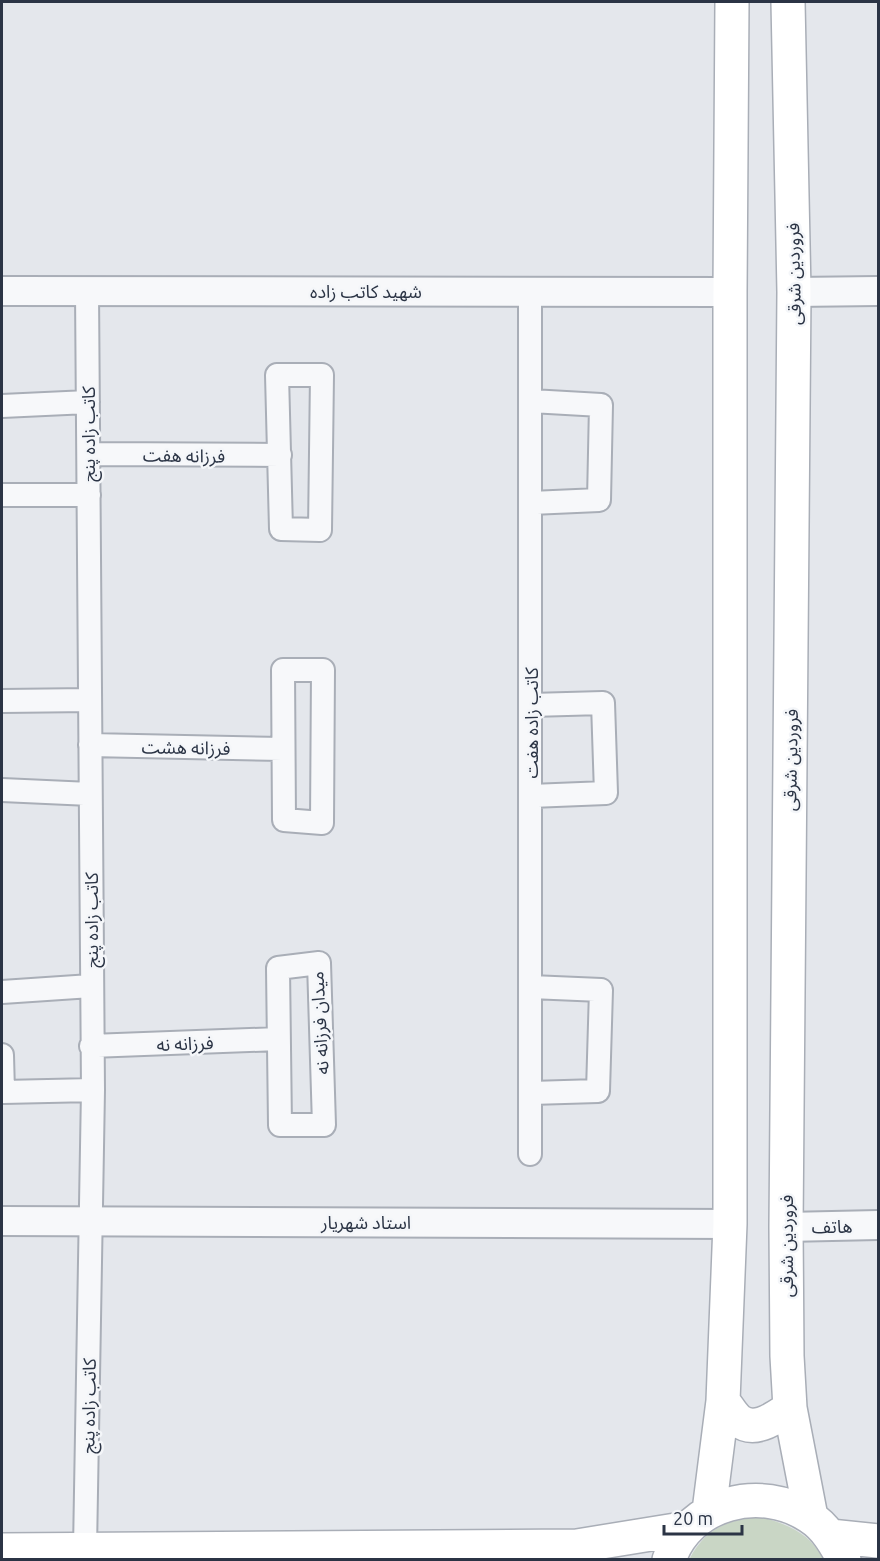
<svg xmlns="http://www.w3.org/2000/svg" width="880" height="1561" font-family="Ubuntu,'Noto Sans Arabic',sans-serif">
  <rect width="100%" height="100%" fill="#e4e7ec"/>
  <path fill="#c9d6c5" d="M761,1517c26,7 49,16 62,42l-134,1c16,-32 38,-40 72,-43z"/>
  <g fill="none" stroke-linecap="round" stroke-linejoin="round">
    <g stroke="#a9aeb7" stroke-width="26">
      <path id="minor" d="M530,292v862
        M277,375h45l-2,155 -39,-1z
        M2,406l86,-4
        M89,454l191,1
        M2,495h87
        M531,503l68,-3 2,-95 -70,-4
        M283,670h40l-1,153 -38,-3z
        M2,701l88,-1
        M90,745l192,4
        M2,790l88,4
        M531,796l75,-3 -3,-90 -72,2
        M319,963l5,162h-44l-2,-157z
        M2,992l89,-6
        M91,1046l187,-7
        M2,1055l1,37 90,-2
        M531,1093l67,-2 3,-101 -70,-3
        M85,1549l8,-459 -6,-799"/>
    </g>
    <g stroke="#a9aeb7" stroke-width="32">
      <path id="tertiary" d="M2,291l728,1
        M794,292l84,-1
        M2,1221l728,3
        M786,1227l92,-2"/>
    </g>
    <g stroke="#a9aeb7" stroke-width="36">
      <path id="secondary" d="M788,2l6,290 -8,935 1,129 3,52 21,109
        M723,1401c5,6 9,14 15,19 17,14 38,-3 52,-12
        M709,1511l14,-110 7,-177v-932l2,-290
        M830,1536l48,5
        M2,1550l575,-4 111,-18
        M669,1560c19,-58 93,-76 141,-43 16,10 25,27 34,43"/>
    </g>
    <use href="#minor" stroke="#f7f8fa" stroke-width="22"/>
    <use href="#tertiary" stroke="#f7f8fa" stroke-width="28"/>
    <use href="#secondary" stroke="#fff" stroke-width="33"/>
  </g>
  <g text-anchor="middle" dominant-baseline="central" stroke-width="5" stroke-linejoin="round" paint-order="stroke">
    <g font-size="18" fill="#2b3445" stroke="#f4f6f9">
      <text transform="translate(793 274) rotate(-91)">فروردین شرقی</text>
      <text x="366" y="291">شهید کاتب زاده</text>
      <text transform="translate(88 434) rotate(-90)">کاتب زاده پنج</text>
      <text transform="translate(184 455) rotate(1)">فرزانه هفت</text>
      <text transform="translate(531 723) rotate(-90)">کاتب زاده هفت</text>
      <text transform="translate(186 747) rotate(1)">فرزانه هشت</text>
      <text transform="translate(790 760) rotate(-89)">فروردین شرقی</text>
      <text transform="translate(91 920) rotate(-90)">کاتب زاده پنج</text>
      <text transform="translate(319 1023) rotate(-93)">میدان فرزانه نه</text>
      <text transform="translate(185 1043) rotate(-2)">فرزانه نه</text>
      <text x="366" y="1222">استاد شهریار</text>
      <text transform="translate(832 1226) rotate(-1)">هاتف</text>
      <text transform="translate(786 1246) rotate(-90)">فروردین شرقی</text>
      <text transform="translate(88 1406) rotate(-89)">کاتب زاده پنج</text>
    </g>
  </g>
  <rect width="880" height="1561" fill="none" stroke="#2b3445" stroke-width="6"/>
  <path d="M664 1525v9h78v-9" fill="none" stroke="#2b3445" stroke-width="3"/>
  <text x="673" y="1525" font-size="18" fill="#2b3445" stroke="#f4f6f9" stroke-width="4.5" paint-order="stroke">20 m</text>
</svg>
